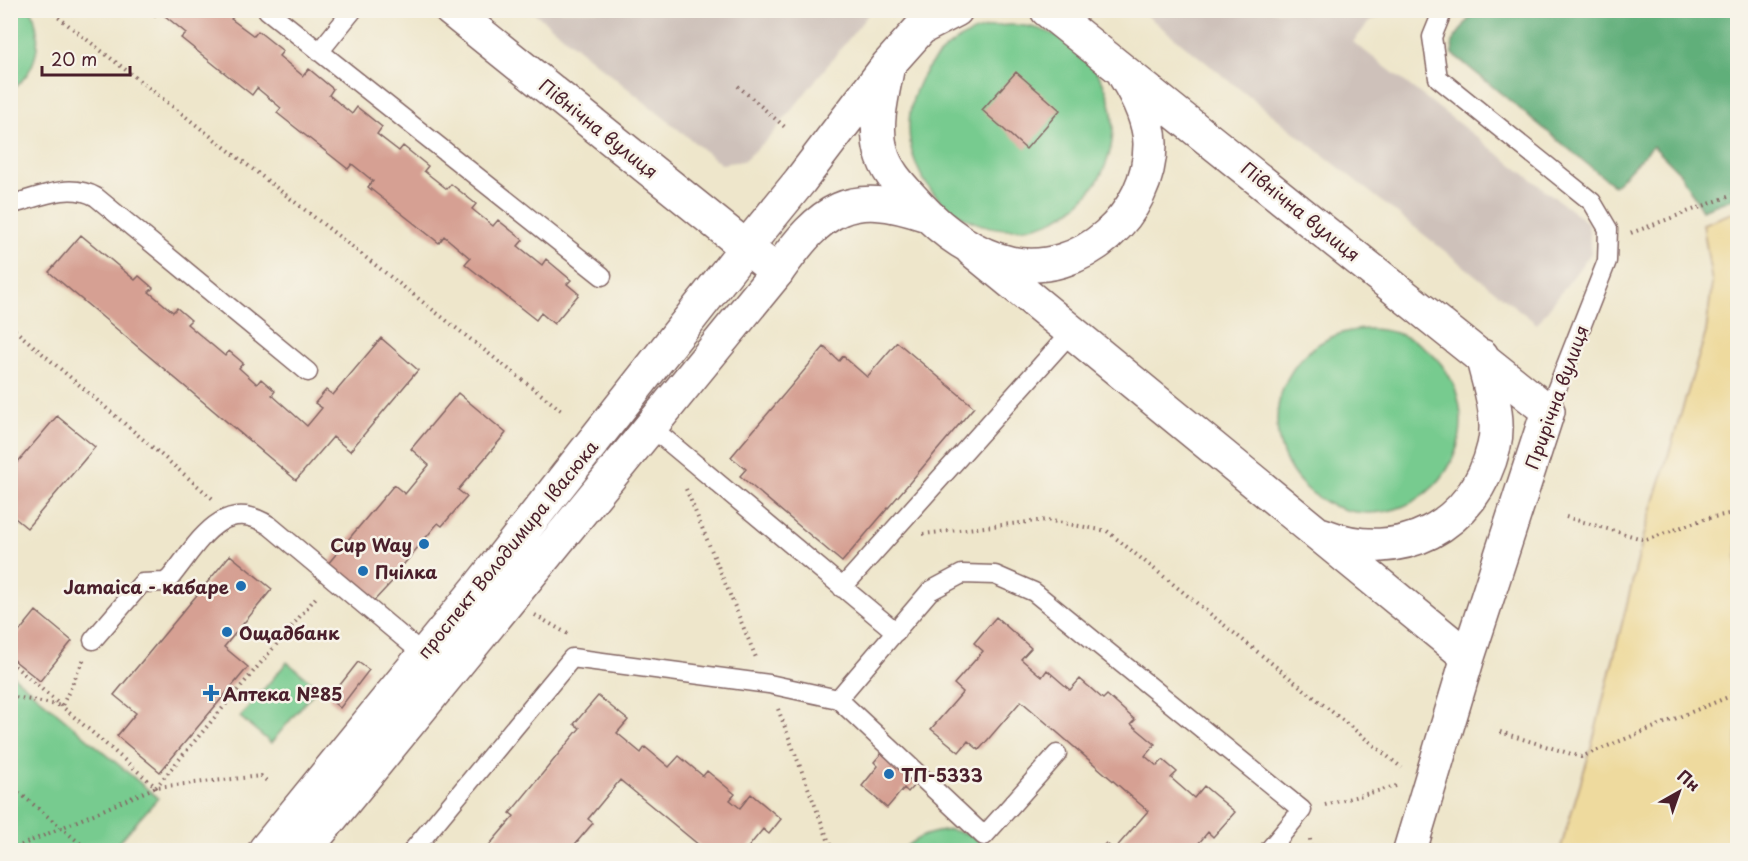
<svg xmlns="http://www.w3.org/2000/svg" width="1748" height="861" font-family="'Playpen Sans',sans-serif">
  <rect width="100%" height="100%" fill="#f7f3e8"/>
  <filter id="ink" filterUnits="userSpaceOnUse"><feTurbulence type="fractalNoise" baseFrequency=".0167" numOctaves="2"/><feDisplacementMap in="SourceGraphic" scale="12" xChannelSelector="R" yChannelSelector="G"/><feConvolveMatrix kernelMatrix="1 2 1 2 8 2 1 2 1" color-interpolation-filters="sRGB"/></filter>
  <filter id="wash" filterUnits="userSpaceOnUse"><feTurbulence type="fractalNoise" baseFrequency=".008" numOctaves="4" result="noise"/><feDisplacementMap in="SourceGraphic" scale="24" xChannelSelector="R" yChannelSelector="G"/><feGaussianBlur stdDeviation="1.35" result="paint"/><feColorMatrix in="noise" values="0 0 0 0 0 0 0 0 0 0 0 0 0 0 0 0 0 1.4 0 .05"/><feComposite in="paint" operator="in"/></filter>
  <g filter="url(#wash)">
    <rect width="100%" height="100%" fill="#eee6cb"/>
    <path fill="#cec1ba" d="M532,11h339l-101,126 -27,24 -22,3z
      M1141,11h251l-23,11 -16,20 235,181 3,30 -54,71z"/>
    <path fill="#77cb8f" stroke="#60755d" stroke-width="1.5" d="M11,10l21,1c11,30 6,60 -21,79z
      M909 127a102 102 0 1 1 204 0a102 102 0 1 1-204 0Z
      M1277 421a92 92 0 1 1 184 0a92 92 0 1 1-184 0Z
      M287,662l31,25 -47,56 -31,-26z
      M10,673l148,125 -46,52h-101z
      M951,830l20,5 21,15h-90c15,-14 29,-18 49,-20z"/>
    <path fill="#61af7a" stroke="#566752" stroke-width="1.5" d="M1475,10l262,1v186l-35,13 -23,-38 -26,-26 -39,40 -161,-132 -1,-12z"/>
    <path fill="#eeda9e" stroke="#9c7c64" stroke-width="1.5" d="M1737,211v639h-177l31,-102 54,-217 61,-199 6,-49 -9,-59z"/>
    <g id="blocks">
      <path fill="#d6a093" d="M148,10h85l4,3 -6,6 23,17 4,-5 25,20 -4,5 24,20 6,-7 24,20 -4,6 23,19 5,-7 25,20 -5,7 22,17 4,-5 25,20 -4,5 23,18 4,-5 25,20 -4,5 21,17 5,-6 25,20 -5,6 24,19 4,-6 25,21 -4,4 12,10 -25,30 -13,-11 -5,7 -71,-56 5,-6 -26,-22 -5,7 -71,-56 5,-6 -21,-17 -4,5 -71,-56 4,-5 -24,-20 -5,7 -71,-57 5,-5 -27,-22 -4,5z
        M1016,72l44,38 -34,39 -44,-39z
        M81,235l54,45 4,-4 14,12 -4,4 24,20 4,-4 14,12 -4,4 38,32 4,-5 14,12 -4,5 18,16 4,-5 14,12 -3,4 35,31 15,-18 -7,-5 11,-13 7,5 48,-57 37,32 -68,81 -17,-14 -37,43 -247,-208z
        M897,342l77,65 -132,155 -102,-86 6,-7 -15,-12 93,-110 15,14 4,-5 24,21z
        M458,393l48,40 -48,57 9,7 -25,29 -4,-3 -39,47 2,2 -29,31 -45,-38 67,-80 11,9 24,-29 -18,-16z
        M57,416l38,31 -68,81 -17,-14v-43z
        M230,555l42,34 -48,58 24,20 -88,105 -43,-36 19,-23 -22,-18z
        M36,611l36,30 -32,40 -30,-24v-14z
        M996,617l35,31 -10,11 21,18 5,-7 23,20 10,-11 23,20 4,-4 28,25 -4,4 24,20 -10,12 12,10 6,-6 14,12 -6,6 23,20 10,-12 31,26 -22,25 -5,-5 -15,18h-94l7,-7 8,7 34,-39 -127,-110 -42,49 -11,-9 -9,11 -28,-23 32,-37 -9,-8 29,-33 -9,-8z
        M358,662l11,8 -29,38 -11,-9z
        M598,696l30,24 -11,13 24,20 4,-6 24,20 10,-11 24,20 4,-5 28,23 -5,6 10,8 11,-14 30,25 -12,15 -6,-5 -17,21h-41l-85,-70 -32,39 5,4 -23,27h-85l29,-34 -4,-3 70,-85 -6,-4z
        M882,753l34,30 -8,9 -4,-4 -17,20 -25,-22 16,-20 -4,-4z"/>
    </g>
  </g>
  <g filter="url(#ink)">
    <use href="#blocks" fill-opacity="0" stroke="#836563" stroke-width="1.5"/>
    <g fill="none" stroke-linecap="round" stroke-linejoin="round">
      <g stroke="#836563" stroke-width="21">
        <path id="lane" d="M267,10l335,266
          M1443,10l-11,27 6,41 154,124 16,27 -1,32 -59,150
          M319,52l34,-42
          M10,205c29,-8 59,-23 86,-8l212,175
          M652,428l244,204
          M842,588l231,-258
          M93,640l49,-57 23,-1 5,-4c28,-34 52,-84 100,-52l153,128
          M838,699l92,-108 32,-17 33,1 39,17 268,218 -33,40
          M413,850l159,-192 197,26 69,15 146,137 73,-82"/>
      </g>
      <g stroke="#836563" stroke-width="36">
        <path id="street" d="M1047,10l501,401 -80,246 -58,193
          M888,65c-5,27 -14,59 -7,86 6,23 22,37 38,55 24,26 56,49 91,57 71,15 141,-49 140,-120 -1,-24 -12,-46 -25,-67
          M747,246l53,-65 88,-116 33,-37 35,-18
          M972,250l496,407
          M777,272c45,-64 72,-84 150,-57
          M1323,535c76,30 152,-8 171,-89 7,-29 -5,-62 -12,-90"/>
      </g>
      <g stroke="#836563" stroke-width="36">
        <path id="secondary" d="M265,850l214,-263 268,-341
          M305,850l472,-578 -326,-262"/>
      </g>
      <path stroke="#836563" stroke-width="4" stroke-dasharray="1.5 4.5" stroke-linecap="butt" d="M49,10l512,400
        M738,86l49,43
        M1631,233l107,-40
        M10,326l203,173
        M686,489l71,171
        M1566,517l80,23 58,-21 34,-7
        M923,534l123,-14 61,11 295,237
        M535,615l33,19
        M10,662l146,125 162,-192
        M10,696l52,10 22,-47
        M778,709l54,141
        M1500,732l81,25 157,-64
        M10,785l78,65
        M1325,805l71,-19
        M1310,839l1,11
        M10,850l146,-63 105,-11 8,7"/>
      <use href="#lane" stroke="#fff" stroke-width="18"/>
      <use href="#street" stroke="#fff" stroke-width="33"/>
      <use href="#secondary" stroke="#fff" stroke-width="33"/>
    </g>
  </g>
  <g fill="#1f6fb2" stroke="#f7f3e8" stroke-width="2">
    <circle cx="424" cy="544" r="6"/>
    <circle cx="363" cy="571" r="6"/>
    <circle cx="241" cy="586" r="6"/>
    <circle cx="227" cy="632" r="6"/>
    <path d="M208 684h6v6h6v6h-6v6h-6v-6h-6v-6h6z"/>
    <circle cx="889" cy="774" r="6"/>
  </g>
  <g text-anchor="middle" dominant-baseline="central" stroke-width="5" stroke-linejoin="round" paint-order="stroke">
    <g font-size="18" fill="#4a1f2b" stroke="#f7f3e8">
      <text transform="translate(599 128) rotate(39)">Північна вулиця</text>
      <text transform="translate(1301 211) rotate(39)">Північна вулиця</text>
      <text transform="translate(1556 397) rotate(-70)">Прирічна вулиця</text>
      <text transform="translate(507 549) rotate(-51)">проспект Володимира Івасюка</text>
    </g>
    <g font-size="18" font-weight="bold" fill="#4a1f2b" stroke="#f7f3e8" text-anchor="start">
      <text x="412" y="544" text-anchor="end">Cup Way</text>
      <text x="375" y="571">Пчілка</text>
      <text x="229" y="586" text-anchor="end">Jamaica - кабаре</text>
      <text x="239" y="632">Ощадбанк</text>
      <text x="223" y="693">Аптека №85</text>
      <text x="901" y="774">ТП-5333</text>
    </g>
  </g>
  <rect width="1748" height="861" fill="none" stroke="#f7f3e8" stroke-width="36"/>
  <g transform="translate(1679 792) rotate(40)" stroke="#f7f3e8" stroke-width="4.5" paint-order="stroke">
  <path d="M0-4.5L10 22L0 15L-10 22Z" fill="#4a1f2b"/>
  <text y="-9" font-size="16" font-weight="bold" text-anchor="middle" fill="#4a1f2b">Пн</text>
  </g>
  <path d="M42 66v9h88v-9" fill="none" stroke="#4a1f2b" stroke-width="3"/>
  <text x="51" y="66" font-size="18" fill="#4a1f2b" stroke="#f7f3e8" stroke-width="4.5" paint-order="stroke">20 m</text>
</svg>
